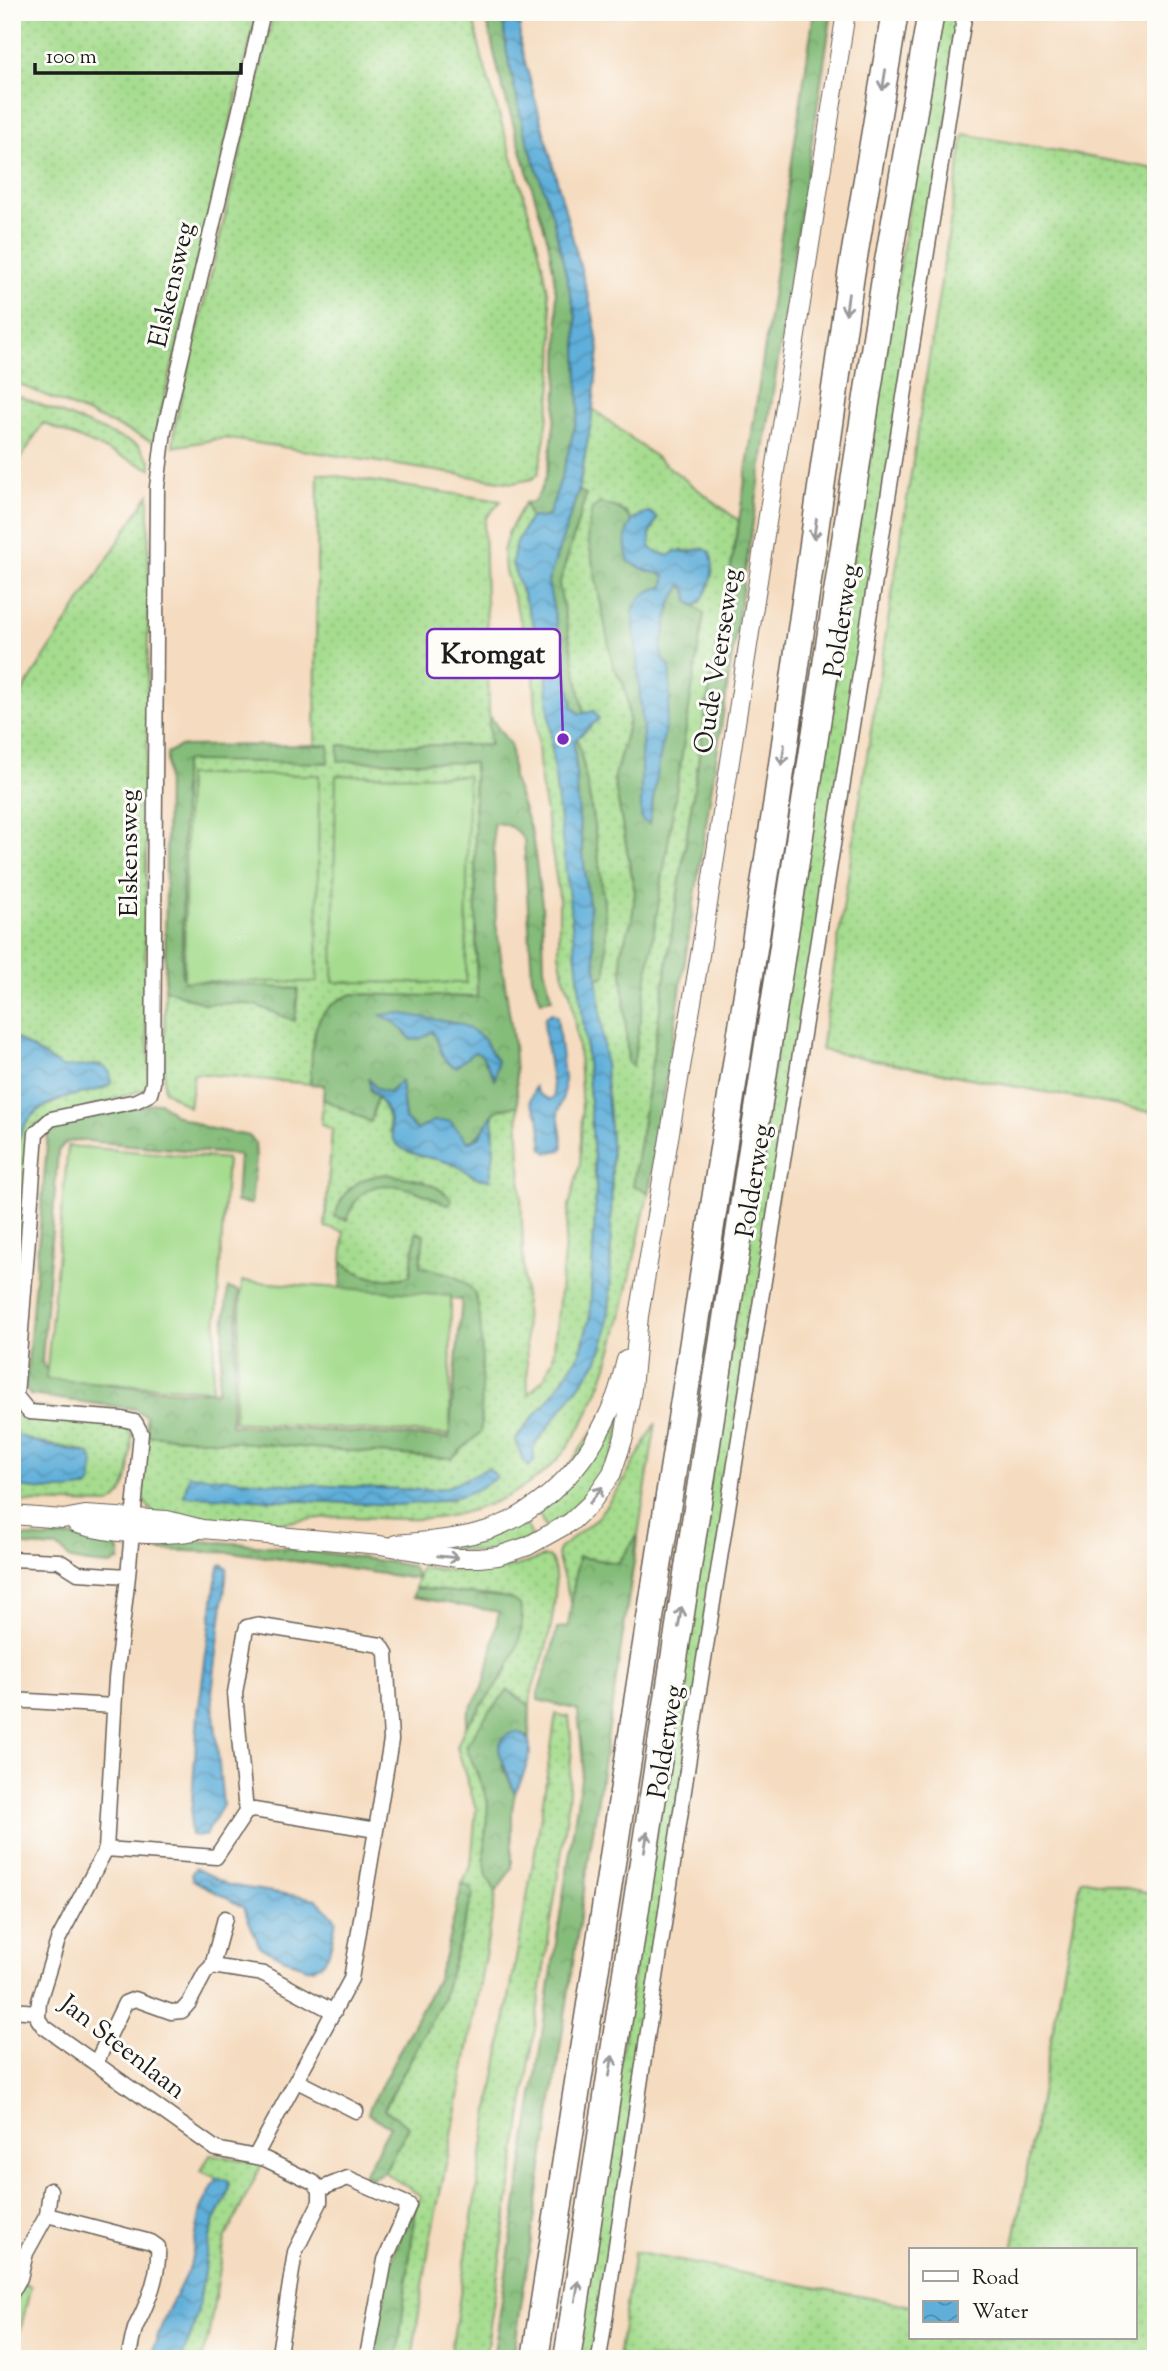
<svg xmlns="http://www.w3.org/2000/svg" width="1168" height="2371" font-family="'Sorts Mill Goudy',serif">
  <defs>
    <pattern id="grass-dots" width="8" height="8" patternUnits="userSpaceOnUse" patternTransform="scale(1.75)"><rect width="8" height="8" fill="#a5dc8e"/><path d="M2 2h.1M6 6h.1" fill="none" stroke="#8dbc7a" stroke-width="1.8" stroke-linecap="round"/></pattern>
    <pattern id="forest-crowns" width="20" height="18" patternUnits="userSpaceOnUse" patternTransform="scale(1.75)"><rect width="20" height="18" fill="#84bc79"/><path d="M2 6a3 3 0 1 1 6 0M12 15a3 3 0 1 1 6 0" fill="none" stroke="#71a168"/></pattern>
    <pattern id="water-waves" width="16" height="10" patternUnits="userSpaceOnUse" patternTransform="scale(1.75)"><rect width="16" height="10" fill="#5fafda"/><path d="M0 5q4-4 8 0t8 0" fill="none" stroke="#4e8eb0"/></pattern>
  </defs>
  <rect width="100%" height="100%" fill="#fdfcf7"/>
  <filter id="ink" filterUnits="userSpaceOnUse"><feTurbulence type="fractalNoise" baseFrequency=".0143" numOctaves="2"/><feDisplacementMap in="SourceGraphic" scale="14" xChannelSelector="R" yChannelSelector="G"/><feConvolveMatrix kernelMatrix="1 2 1 2 8 2 1 2 1" color-interpolation-filters="sRGB"/></filter>
  <filter id="wash" filterUnits="userSpaceOnUse"><feTurbulence type="fractalNoise" baseFrequency=".00686" numOctaves="4" result="noise"/><feDisplacementMap in="SourceGraphic" scale="28" xChannelSelector="R" yChannelSelector="G"/><feGaussianBlur stdDeviation="1.57" result="paint"/><feColorMatrix in="noise" values="0 0 0 0 0 0 0 0 0 0 0 0 0 0 0 0 0 1.4 0 .05"/><feComposite in="paint" operator="in"/></filter>
  <g filter="url(#wash)">
    <rect width="100%" height="100%" fill="#f5dbbf"/>
    <path fill="url(#grass-dots)" stroke="#607c55" stroke-width="2" fill-rule="evenodd" d="M12,12h245l-103,430 -142,-61z
      M274,12h199c4,32 14,63 23,93 20,67 45,136 55,205 7,49 -3,116 -13,164l-6,5 -19,4 -289,-45 -51,9 3,-27z
      M940,12h24l-371,2347h-19l245,-1583z
      M964,134l192,35v944l-335,-63z
      M12,393l126,52 13,16v8l-108,-46 -31,50z
      M593,409l146,112 -30,170 -76,494 16,7c-21,82 -34,205 -93,269 -28,30 -72,49 -112,56 -33,5 -68,0 -101,0 -25,-1 -49,6 -74,6 -39,0 -78,-6 -116,-10l-11,-15 5,-63 305,23 29,-26 -1,-116 -31,-42 -29,-8 4,-32 -8,-1 -6,43c-22,7 -52,3 -68,-15l2,-29 -19,-5 7,-98 -11,-4 2,-26 48,23 6,-25c10,11 12,21 13,35l46,26 26,10 12,9 20,-26 -1,-37 12,-8h13l10,289 16,-17 9,-19 16,-153 11,-42 2,-51 -3,-59 -8,-58 -8,-21 -4,-22v-57l-19,-120 -7,-115 -28,-90 -2,-20 6,-20 16,-28 5,14 -15,29 -3,18 33,92 41,389 10,143 -6,128 -9,35 -29,45 -34,39 -2,6 7,20h11l-1,-13 65,-88 8,-24 4,-34 2,-148 -15,-178 5,1 4,-3c2,-46 -4,-90 -10,-135 -5,-34 -10,-68 -19,-101l14,-11 3,-16 -11,3 -24,-129 27,-90 -7,-5zM626,512l6,10 25,-4 -7,15v13l4,5 15,5 13,-6 8,2 7,-3 13,33 -9,20 -6,4 9,8 -76,448 -7,-112 11,-30 3,-28 -21,-112 15,-59 -2,-23 -4,-15 -10,-17zM489,1468l-36,31 -56,6 -213,-10 5,-19 98,8 134,6 24,-2z
      M318,473l183,28 -15,17 -2,9 6,218h-151v16l135,1 3,236 -124,-4 -38,35 -5,55 -116,-11 -5,34 -25,-17 1,-101 20,8 37,7 19,-1 17,3 38,14 -95,-38 -19,-5 1,-205 1,-11 145,-16h-14z
      M149,494l-4,514 6,79 -116,38 -22,277 111,22 8,12c-2,23 0,58 -23,68l-85,-2 -12,-4v-12l36,3 39,-1c6,-12 8,-21 3,-34l-10,-4 -44,-8 -24,-9v-240l6,-56 9,-17 10,-10 33,-14 33,-7 8,-6 -10,-19 -29,5 -10,-2 -50,-31v-328z
      M624,1388c-2,16 -3,33 -6,49 -8,41 -40,69 -71,93l-10,-20z
      M656,1423l-18,112 -20,28 -40,-6 -7,46 -14,-48 2,-6 37,-30 26,-35z
      M523,1518l10,20 -49,14 -58,-6z
      M543,1557h6c15,17 0,86 -8,107 -5,15 -11,26 -11,42l-22,-16 -23,141 2,45 9,16 -3,20 -43,234 -20,94 -18,119h-15l19,-152 5,-11 -37,-24 25,-46 -25,-16 58,-110 31,-106 -4,-6 -7,-4 9,-18 5,-57 -19,-62 7,-18 43,-58 16,-53 -14,-20 -94,-10 5,-21c47,6 79,8 123,-10z
      M556,1714l13,3 3,29 -5,70 -82,543h-35l36,-231 52,-293z
      M1081,1879l75,15v465h-538l16,-107 277,54v32h224v-88h-123z
      M210,2154l52,10 -37,75 -17,99 -7,21h-21c24,-41 20,-90 33,-133 5,-16 19,-30 15,-46l-11,-2 -16,-7z
      M22,2284l9,2 -16,66 -3,-1v-29l5,-8 -5,-3v-9z"/>
    <path fill="url(#forest-crowns)" stroke="#506c4a" stroke-width="2" fill-rule="evenodd" d="M485,12h17l5,41 17,77 28,84 24,103 3,94 -16,61 -14,43 -7,3 -12,-1 -5,-14 8,-1c15,-18 15,-38 19,-61 9,-67 10,-134 -4,-200l-48,-162z
      M814,12h18l-183,1180 -16,-6 76,-495 30,-170z
      M579,490l7,5 -27,90 24,122v7h-4l-6,-7 -25,-125z
      M600,503c15,4 24,5 32,19l-5,8 18,40 20,4 -1,13c-17,2 -22,11 -31,24l10,122 -2,23v58l1,6 6,4 22,-126v-31l-8,-9 -1,-9 10,-46 11,-18 5,6 1,10 16,13 -71,452 -5,-3 -7,-113 11,-30 3,-28 -21,-112 15,-59 -2,-23 -4,-15 -10,-17 -26,-132 5,-25z
      M489,715l22,31 2,32 19,56 10,70 2,64 8,31 -11,2 -9,-24 -8,-137c-9,-12 -16,-17 -31,-17l3,100 18,122 4,61c-37,1 -23,24 -50,36l-35,-21 -16,9 -12,-11 -4,-38 -12,12 -12,-4 -7,-9v10l7,7 -6,25 -48,-23 1,-14 -14,-1c4,-42 -3,-75 43,-90l124,3 -3,-234 -136,-2 1,-16h151zM397,1013l22,5 77,43 -2,16 -13,-23 -7,-2 -18,15c-18,-6 -14,-23 -24,-36l-10,7 -10,2 -16,-17 -14,-8z
      M577,738c9,33 14,67 19,101 6,45 12,89 10,135l-4,4 -5,-2 -18,-157 -5,-78z
      M329,745l-1,18 -143,-2 -2,11 -1,205 19,5 97,7 -3,32 -37,-15 -17,-3 -36,1 -40,-15 2,-236 13,-7z
      M160,1102l15,13 32,13 42,8 6,6 1,17 -5,45 -15,-2 3,-47 -163,-15 -11,3 -7,8 -16,210c2,7 5,9 11,12 20,9 144,23 165,17l10,-102 11,3 -8,134 218,13 13,-138 -122,-12 2,-27c16,17 46,22 68,15l6,-44 8,2 -4,32c18,5 42,9 53,25 13,18 8,113 8,141l-29,26h-12l-293,-23 -1,-19 -11,-7 -105,-14 -4,-6v-7l22,-248 7,-8 9,-4z
      M385,1174c22,3 54,7 67,27l-2,3h-4c-37,-17 -83,-38 -99,16l-12,-3c7,-28 22,-39 50,-43z
      M12,1535c13,1 26,4 39,3 21,-1 72,-10 69,23l-3,-1 -6,5c-10,-1 -30,-1 -40,-6 -6,-4 -6,-8 -13,-11l-46,-3z
      M638,1535l-125,824h-20l90,-594 -5,-55 -40,-10v-7l13,-38 6,-27 11,-1 10,-70 40,6z
      M153,1541c86,-2 174,11 259,25l6,13 -179,-26 -80,-3z
      M415,1588l94,10 11,7c12,42 -31,91 -55,122l3,-14 17,-31 14,-70 -86,-15z
      M508,1690l22,16 -1,33 -5,-5 -22,30 13,29 -3,17v58l-16,24 -9,-16 -3,-17 4,-57 -22,-56 24,-36z
      M462,1884l8,3 3,7 -31,106 -58,109 25,17 -25,46 -12,6 -8,-3 26,-49 -22,-12 1,-5 67,-128 7,-18z
      M416,2207l-19,152h-20l-2,-10 13,-78 14,-39z"/>
    <path fill="#a5dc8e" stroke="#607c55" stroke-width="2" d="M187,775h132l-2,207 -133,-1z
      M336,775l132,1 -2,207 -133,-1z
      M68,1146l159,13 -15,231 -166,-11z
      M242,1281l209,15 -1,139 -216,-13z"/>
    <path fill="url(#water-waves)" stroke="#3e667b" stroke-width="2" d="M502,12h18v31l72,267 7,39 -7,68 -14,75 -30,90 25,125 6,7 15,-3 5,8 -25,22 5,78 21,183 12,152 -2,148 -4,34 -8,24 -65,88 1,13 -5,6 -6,-6 -7,-21 14,-19 22,-25 29,-45 9,-35 6,-128 -10,-143 -34,-293 -7,-96 -33,-92 3,-18 15,-29 12,1 7,-3 14,-43 16,-61 -3,-94 -24,-103 -28,-84 -17,-77z
      M650,512l7,6 -7,15v13l4,5 15,5 6,-5 15,1 13,-4 7,4c7,16 -1,44 -15,54l-7,-5 -1,-10 -5,-6 -11,18 -10,46 1,9 8,9v31l-21,126 -7,-4 -1,-6v-58l2,-23 -10,-122c5,-14 16,-22 31,-24l1,-12 -20,-5 -16,-8c-7,-18 -4,-48 21,-50z
      M397,1013l64,11 21,13 15,24 -2,18 -14,-25 -7,-2 -18,15c-18,-6 -14,-23 -24,-36l-10,7 -10,2 -16,-17 -15,-8z
      M552,1013l5,3 7,61v16l-6,19 5,34 -2,4 -14,3 -4,-4 -4,-32 -9,-16 5,-14 4,7 11,6 4,-4 -10,-67 1,-12z
      M12,1036l50,31c18,3 51,-13 49,16 -12,9 -26,9 -41,13 -57,16 -53,46 -58,97z
      M368,1079l9,10 12,4 12,-12 4,38 12,11 16,-9h17l18,21 11,-5 14,-23 1,38 -4,28c-15,0 -22,-9 -34,-15 -16,-7 -45,-8 -57,-19 -10,-8 -7,-20 -10,-30 -5,-17 -18,-19 -21,-37z
      M12,1433l24,9 54,12 3,7 -2,24c-16,9 -60,4 -79,1z
      M489,1468l8,9c-30,23 -64,26 -100,28l-213,-9 5,-21 98,9 134,6 24,-2z
      M222,1564l5,4 -1,11 -14,114 11,112 -18,31 -14,-1 -1,-7 8,-114 17,-128 4,-20z
      M517,1732c27,6 5,45 -2,61l-16,-42c0,-11 7,-18 18,-19z
      M195,1868l33,17 88,14 20,20c-4,19 -4,52 -31,49l-45,-21 -17,-40 -50,-27 -2,-5z
      M217,2178l11,2c4,16 -10,30 -15,46 -13,44 -9,92 -33,133h-31l18,-47 23,-46 11,-57z"/>
  </g>
  <g filter="url(#ink)">
    <g fill="none" stroke-linecap="round" stroke-linejoin="round">
      <g stroke="#685f55" stroke-width="17">
        <path id="minor" d="M263,12l-99,419 -7,56 -4,596 -3,11 -14,7 -85,18 -15,14 -20,263 13,16 93,7 13,3 6,11 -13,143 -12,102 -10,171 -48,91 -19,61 -1,18 5,7 173,123 49,10 48,23 7,7
          M12,1559l47,2 19,12 50,3
          M12,1700l102,6
          M246,1812l-11,-119 10,-59 2,-7 8,-2 126,20 5,8 5,87 -15,90
          M106,1849l110,8 30,-45 8,-2 122,20 -25,149 -95,176
          M212,1966l52,8 70,38
          M12,2010l25,2
          M96,2063l29,-60 10,-4 36,13 11,-1 7,-8 16,-30 7,-7 13,-48
          M297,2081l59,30
          M320,2189l28,-11 61,27 -24,55 -17,91 1,8
          M47,2215l3,-25
          M12,2292l8,-14 6,-25 21,-38 104,27 7,5c2,27 -10,56 -22,79 -4,10 -5,23 -8,33
          M284,2359l-4,-12 15,-95 25,-50v-13
          M599,2359l99,-662 267,-1685"/>
      </g>
      <g stroke="#685f55" stroke-width="20">
        <path id="tertiary" d="M12,1515l51,4 22,-4 82,5 35,9 178,16 76,13h23l19,-2 30,-10 43,-24 20,-19 21,-30 12,-36 8,-48 7,-73 62,-367 145,-937
          M77,1524c32,10 86,13 118,7
          M396,1544c32,-3 65,-5 95,-15 58,-21 101,-72 123,-128 6,-13 8,-27 12,-41"/>
      </g>
      <g stroke="#685f55" stroke-width="29">
        <path id="motorway" d="M535,2359l241,-1552 75,-532 44,-263
          M567,2359l318,-2080 46,-267"/>
      </g>
      <use href="#minor" stroke="#fff" stroke-width="14"/>
      <use href="#tertiary" stroke="#fff" stroke-width="18"/>
      <use href="#motorway" stroke="#fff" stroke-width="26"/>
    </g>
    <defs><path id="oneway-shaft" d="M-6 0H5M1.5-3L5.5 0L1.5 3" fill="none" stroke-width="1.6" stroke-linecap="round" stroke-linejoin="round" transform="scale(1.75)"/></defs>
    <g stroke="#999">
      <use href="#oneway-shaft" transform="translate(884 80) rotate(99)"/>
      <use href="#oneway-shaft" transform="translate(847 304) rotate(98)"/>
      <use href="#oneway-shaft" transform="translate(815 529) rotate(98)"/>
      <use href="#oneway-shaft" transform="translate(783 755) rotate(98)"/>
      <use href="#oneway-shaft" transform="translate(596 1495) rotate(-52)"/>
      <use href="#oneway-shaft" transform="translate(448 1557) rotate(6)"/>
      <use href="#oneway-shaft" transform="translate(680 1617) rotate(-81)"/>
      <use href="#oneway-shaft" transform="translate(646 1842) rotate(-81)"/>
      <use href="#oneway-shaft" transform="translate(611 2066) rotate(-81)"/>
      <use href="#oneway-shaft" transform="translate(577 2291) rotate(-81)"/>
    </g>
  </g>
  <g text-anchor="middle" dominant-baseline="central" stroke-width="6" stroke-linejoin="round" paint-order="stroke">
    <g font-size="26" fill="#1c1c1c" stroke="#fdfcf7">
      <text transform="translate(173 285) rotate(-77)">Elskensweg</text>
      <text transform="translate(843 621) rotate(-81)">Polderweg</text>
      <text transform="translate(719 661) rotate(-81)">Oude Veerseweg</text>
      <text transform="translate(130 853) rotate(-90)">Elskensweg</text>
      <text transform="translate(755 1181) rotate(-81)">Polderweg</text>
      <text transform="translate(667 1742) rotate(-81)">Polderweg</text>
      <text transform="translate(122 2048) rotate(38)">Jan Steenlaan</text>
    </g>
  </g>
  <path fill="none" stroke="#7b2cbf" stroke-width="2.5" d="M563 739L560 653"/>
  <circle fill="#7b2cbf" stroke="#fdfcf7" stroke-width="2.5" cx="563" cy="739" r="7"/>
  <rect fill="#fdfcf7" stroke="#7b2cbf" stroke-width="2.5" x="427" y="629" width="133" height="49" rx="7"/>
  <g font-size="28" text-anchor="middle" font-weight="bold" fill="#1c1c1c">
    <text x="493" y="663">Kromgat</text>
  </g>
  <rect width="1168" height="2371" fill="none" stroke="#fdfcf7" stroke-width="42"/>
  <rect x="909" y="2248" width="228" height="91" fill="#fdfcf7" stroke="#a3a29f" stroke-width="2"/>
  <rect x="923" y="2271" width="35" height="10" fill="#ffffff" stroke="#a3a29f" stroke-width="2"/>
  <text x="972" y="2284" font-size="21" fill="#1c1c1c">Road</text>
  <rect x="923" y="2301" width="35" height="21" fill="url(#water-waves)" stroke="#a3a29f" stroke-width="2"/>
  <text x="972" y="2318" font-size="21" fill="#1c1c1c">Water</text>
  <path d="M35 63v10h206v-10" fill="none" stroke="#1c1c1c" stroke-width="3.5"/>
  <text x="46" y="63" font-size="21" fill="#1c1c1c" stroke="#fdfcf7" stroke-width="5" paint-order="stroke">100 m</text>
</svg>
